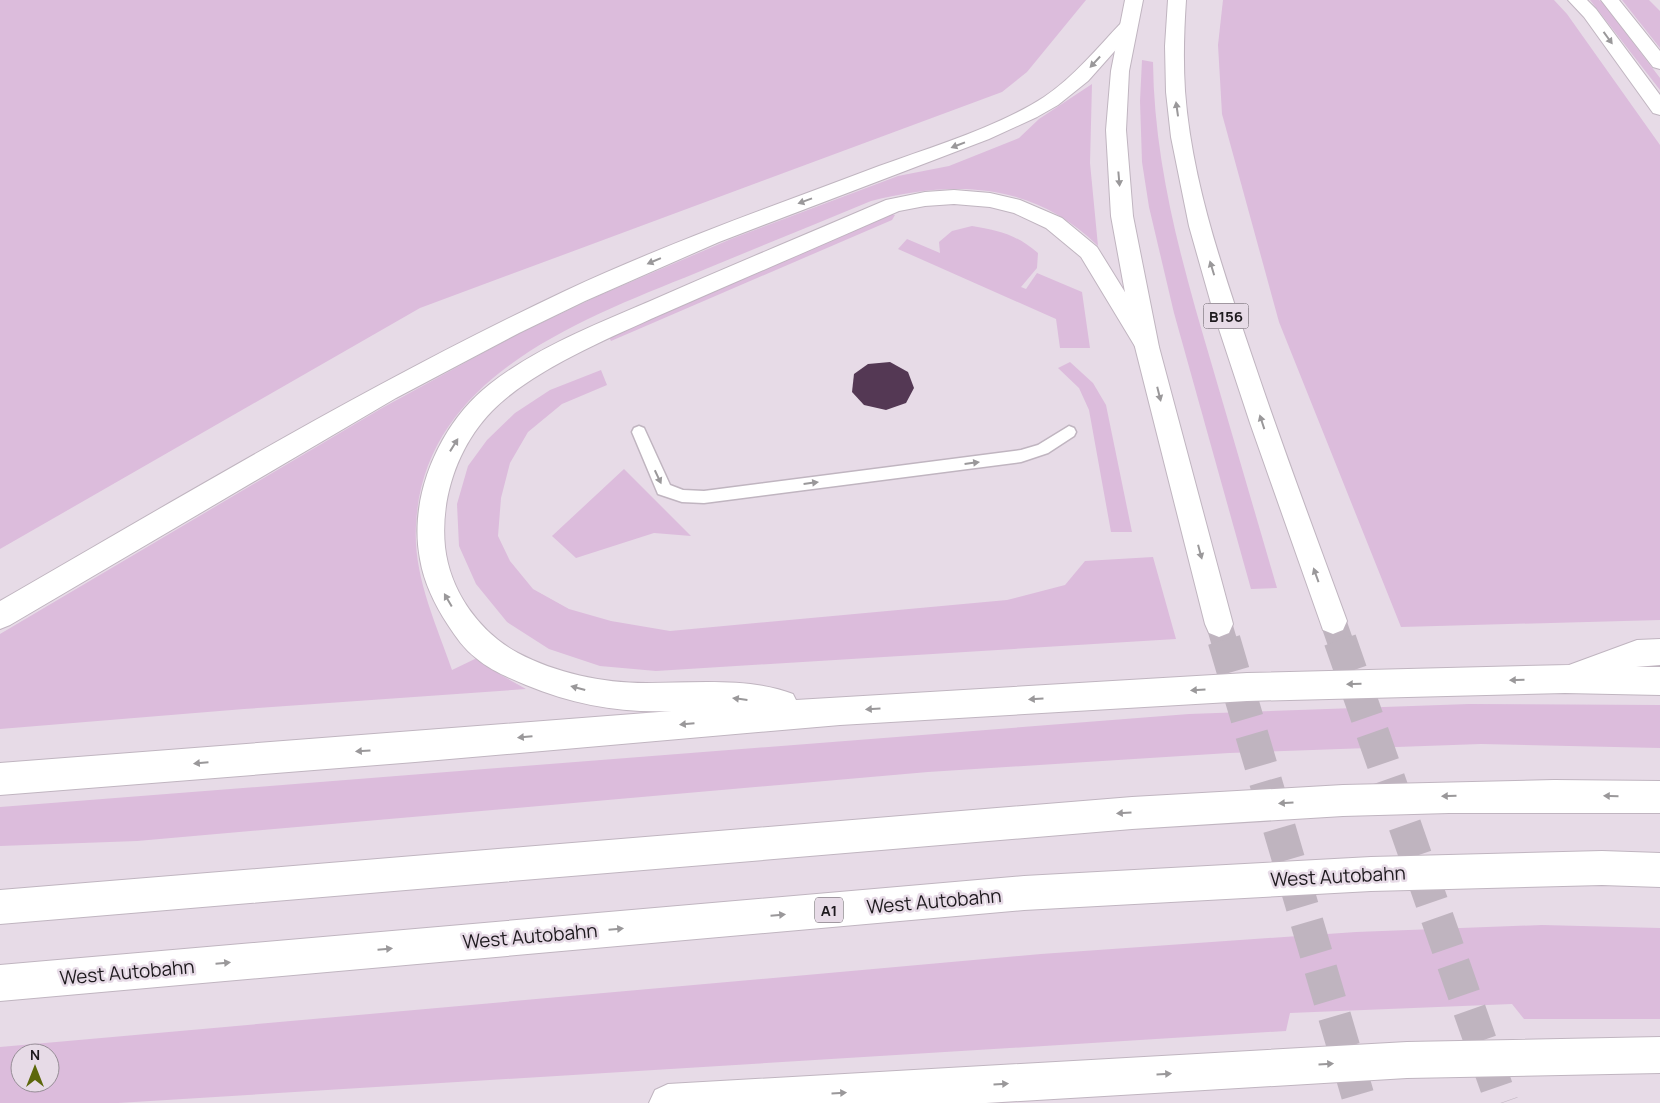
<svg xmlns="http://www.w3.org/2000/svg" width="1660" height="1103" font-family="Manrope,sans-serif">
  <rect width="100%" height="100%" fill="#e7dbe7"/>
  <path fill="#dcbcdc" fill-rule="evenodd" d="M0,0h1086l-59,72 -25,20 -582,216 -420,241z
    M1223,0h331l13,14 93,131v475l-259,7 -122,-305 -57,-208 -4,-69z
    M1590,0h9l5,4 56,74v12z
    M1622,0h27l11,11v37z
    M1142,60l11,2c1,103 29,202 58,300 22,75 44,151 66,226l-26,1 -77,-276 -25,-106 -7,-45 -2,-61z
    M1092,84l-2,79 8,83c-65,-64 -143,-66 -227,-45 -58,24 -117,48 -175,72 -116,47 -273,104 -280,252 -3,51 20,98 36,145l27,-13 22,18 25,14 -282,20 -244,20v-95l382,-226 134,-73 82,-39 133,-57 167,-63 51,-10 70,-28 20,-19z
    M890,214l5,1 -3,5 -281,121 -2,-4z
    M972,226c29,5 43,8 66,27l-1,15 -16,19 5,2 11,-16 45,19 8,56h-30l-4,-29 -158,-70 9,-10 33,14 -1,-11 13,-11z
    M1070,362l23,21 13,22 26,127h-21l-22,-122 -10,-22 -21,-20z
    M601,370l6,15 -45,19 -34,28 -18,31 -9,35 -3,38 12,25 23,28 36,20 42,12 59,10 337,-31 58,-15 20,-24 68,-4 23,82 -520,32 -56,-5 -51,-17 -42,-27 -31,-38 -17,-38 -2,-42 11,-38 19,-26 28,-27 35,-23z
    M624,469l67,67 -37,-3 -78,25 -24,-22z
    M1469,704l191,1v43l-179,-4 -252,9 -301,19 -791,69 -137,5v-39l1189,-93z
    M1542,925l118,3v91h-136l-12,-15 -222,9 -4,18 -1168,72h-118v-56l1041,-93 315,-22zM20,1053h30v30h-30z"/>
  <path fill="#543854" d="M890,362l18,10 6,16 -8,15 -20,7 -22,-5 -12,-13 2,-18 14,-10z"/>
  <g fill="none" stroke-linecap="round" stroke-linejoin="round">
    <path stroke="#bfb4bf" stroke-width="26" stroke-dasharray="26 13" stroke-linecap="butt" d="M1333,621l7,20
      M1219,624l5,17"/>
    <path stroke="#bfb4bf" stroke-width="33" stroke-dasharray="33 16" stroke-linecap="butt" d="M1224,640l136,463
      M1340,640l162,463"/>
    <g stroke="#c0b5c0" stroke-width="3">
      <path id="lane" d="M639,426l5,2 26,57 13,5 21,1 317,-41 17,-5 31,-19 5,2 2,4 -2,4 -26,17 -27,9 -317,41 -22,-1 -24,-8 -26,-62 2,-4z"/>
    </g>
    <g stroke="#c0b5c0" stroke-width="2">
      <path id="primary" d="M1125,0h18l-14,71 -3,59 7,86 26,131 74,277 -4,9 -10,4 -10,-4 -4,-9 -70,-277 -24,-131 -5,-86 5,-59z
        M1168,0h18c-2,30 -3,60 -1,91 7,94 40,185 70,274 29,86 61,171 92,256l-4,9 -10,4 -10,-4 -73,-207 -36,-109 -25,-88 -18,-89 -5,-45 -1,-46z"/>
    </g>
    <g stroke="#c0b5c0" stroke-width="2">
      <path id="highway" d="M1568,0h19l9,9 64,86v20l-7,-2 -69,-96z
        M1601,0h18l41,51v18l-7,-2z
        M1128,21l6,1 3,4 -49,55 -30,24 -21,12 -48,22 -270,103 -134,59 -66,32 -123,65 -386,227 -10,4v-28c186,-107 370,-218 565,-310 102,-48 209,-85 314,-125 52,-19 119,-39 165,-69 30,-20 53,-49 78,-75z
        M954,190l36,3 30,7 42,18 35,29 62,100 -4,6 -8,3 -8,-3 -58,-96 -35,-29 -32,-15 -24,-6 -36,-3 -29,2 -26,5c-79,35 -159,69 -239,104 -51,23 -129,56 -168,96 -34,35 -52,87 -47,136 5,44 34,85 73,106 38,20 84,30 128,30 45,0 105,-6 147,11l3,6 451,-27 322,-8 68,-25 23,-1v26l-24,2h24v28l-95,-2 -318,8 -407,24 -425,37 -415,33v-32l672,-52c-51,2 -98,-6 -146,-26 -17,-7 -36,-15 -50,-27 -12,-9 -20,-21 -28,-33 -13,-20 -24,-42 -28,-66 -12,-63 20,-136 70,-175 46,-36 104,-59 158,-82 79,-35 159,-68 238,-102l39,-8z
        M1554,780l106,1v32h-211l-106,3 -211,13 -1132,95v-34l1132,-93 211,-12z
        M1602,851l58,2v34l-58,-2 -231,6 -347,19 -1024,91v-36l1024,-89 347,-19z
        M1660,1037v36l-253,5 -421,25h-337l6,-13 13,-6 739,-42z"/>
    </g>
    <use href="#lane" fill="#fff" fill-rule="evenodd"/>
    <use href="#primary" fill="#fff" fill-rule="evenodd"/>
    <use href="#highway" fill="#fff" fill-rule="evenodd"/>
  </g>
  <defs><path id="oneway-solid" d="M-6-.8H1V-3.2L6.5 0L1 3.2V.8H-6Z" transform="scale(1.25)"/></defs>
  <g fill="#9a989a">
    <use href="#oneway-solid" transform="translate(1608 38) rotate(54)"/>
    <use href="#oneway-solid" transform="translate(1095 62) rotate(133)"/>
    <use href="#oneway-solid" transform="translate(1177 109) rotate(-98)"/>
    <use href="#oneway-solid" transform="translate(958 145) rotate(159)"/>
    <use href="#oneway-solid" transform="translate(1119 179) rotate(85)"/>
    <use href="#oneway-solid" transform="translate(805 201) rotate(160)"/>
    <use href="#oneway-solid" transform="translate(654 261) rotate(157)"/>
    <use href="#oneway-solid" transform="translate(1212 268) rotate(-107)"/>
    <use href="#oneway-solid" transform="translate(1159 394) rotate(76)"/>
    <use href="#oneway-solid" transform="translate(1262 422) rotate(-108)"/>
    <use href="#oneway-solid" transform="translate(454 445) rotate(-58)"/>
    <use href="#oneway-solid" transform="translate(972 463) rotate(-7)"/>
    <use href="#oneway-solid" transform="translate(658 477) rotate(65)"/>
    <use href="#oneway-solid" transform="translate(811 483) rotate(-7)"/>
    <use href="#oneway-solid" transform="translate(1200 552) rotate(75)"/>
    <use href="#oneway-solid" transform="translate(1316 575) rotate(-110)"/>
    <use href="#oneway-solid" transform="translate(448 600) rotate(-120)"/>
    <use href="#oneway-solid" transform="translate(1517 680) rotate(179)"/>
    <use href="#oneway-solid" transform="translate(1354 684) rotate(179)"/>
    <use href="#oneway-solid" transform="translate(578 688) rotate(-165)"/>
    <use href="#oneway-solid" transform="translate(1198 690) rotate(177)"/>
    <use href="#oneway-solid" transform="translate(740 699) rotate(-173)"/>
    <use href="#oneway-solid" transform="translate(1036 699) rotate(177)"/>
    <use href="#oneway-solid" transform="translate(873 709) rotate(177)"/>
    <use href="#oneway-solid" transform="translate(687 724) rotate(175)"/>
    <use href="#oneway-solid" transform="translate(525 737) rotate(175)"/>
    <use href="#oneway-solid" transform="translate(363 751) rotate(176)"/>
    <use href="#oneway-solid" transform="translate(201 763) rotate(175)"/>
    <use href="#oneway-solid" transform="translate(1449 796) rotate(179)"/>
    <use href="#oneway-solid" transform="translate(1611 796) rotate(-179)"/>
    <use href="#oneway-solid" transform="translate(1286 803) rotate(176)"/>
    <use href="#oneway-solid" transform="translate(1124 813) rotate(177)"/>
    <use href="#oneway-solid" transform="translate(778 915) rotate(-5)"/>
    <use href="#oneway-solid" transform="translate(616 929) rotate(-5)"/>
    <use href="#oneway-solid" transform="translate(385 949) rotate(-5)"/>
    <use href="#oneway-solid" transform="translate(223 963) rotate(-5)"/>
    <use href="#oneway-solid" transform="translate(1326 1064) rotate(-3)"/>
    <use href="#oneway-solid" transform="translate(1164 1074) rotate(-3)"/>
    <use href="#oneway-solid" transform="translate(1001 1084) rotate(-3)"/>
    <use href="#oneway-solid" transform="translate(839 1093) rotate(-3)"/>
  </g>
  <g text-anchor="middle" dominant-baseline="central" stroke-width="5" stroke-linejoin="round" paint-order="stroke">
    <g fill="#e7dbe7" stroke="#5a545a" stroke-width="1">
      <rect x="1203.5" y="303.5" width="45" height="25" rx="4"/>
      <rect x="815" y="897.5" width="28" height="25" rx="4"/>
    </g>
    <g font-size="15" font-weight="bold" fill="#1e1a1e">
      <text x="1226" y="316">B156</text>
      <text x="829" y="910">A1</text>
    </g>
    <g font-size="19" fill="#1e1a1e" stroke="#e7dbe7">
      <text transform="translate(1338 876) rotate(-3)">West Autobahn</text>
      <text transform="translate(934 901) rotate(-5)">West Autobahn</text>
      <text transform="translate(530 936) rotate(-5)">West Autobahn</text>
      <text transform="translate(127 972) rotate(-5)">West Autobahn</text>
    </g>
  </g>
  <g transform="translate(35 1068)"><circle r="24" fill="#e7dbe7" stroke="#978e97"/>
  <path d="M0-4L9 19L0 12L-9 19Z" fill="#5c670a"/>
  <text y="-8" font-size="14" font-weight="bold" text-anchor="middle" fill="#1e1a1e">N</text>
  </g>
</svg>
